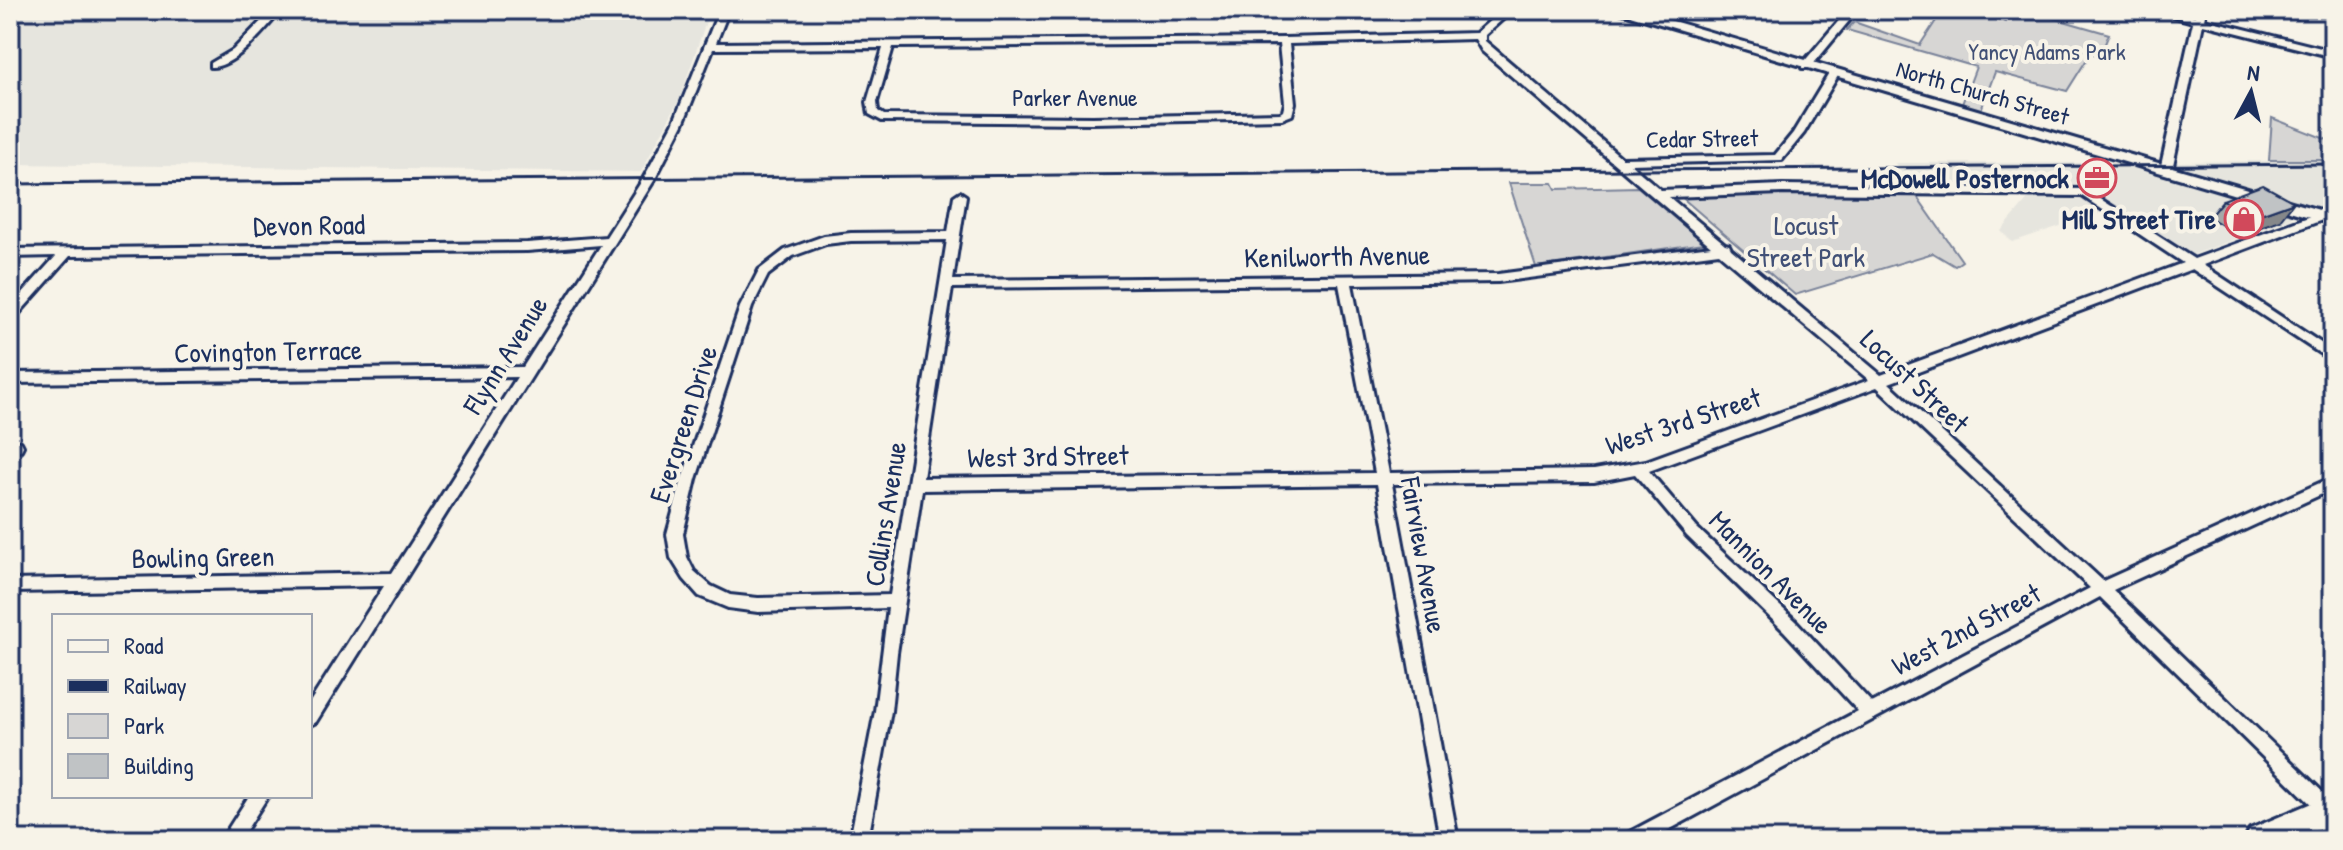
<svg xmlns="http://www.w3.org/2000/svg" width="2343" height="850" font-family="'Patrick Hand',sans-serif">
  <rect width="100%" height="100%" fill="#f7f3e8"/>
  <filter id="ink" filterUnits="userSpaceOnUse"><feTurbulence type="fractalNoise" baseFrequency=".0125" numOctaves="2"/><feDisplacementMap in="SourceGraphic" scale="16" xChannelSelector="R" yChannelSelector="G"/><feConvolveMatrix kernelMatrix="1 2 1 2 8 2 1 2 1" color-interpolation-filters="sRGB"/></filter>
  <g filter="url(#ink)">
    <path fill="#e6e5de" d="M10,10h700l-30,88 -39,74 -631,-8z
      M2333,160v44l-9,4 -149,-41 1,-5z
      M1895,163h220l177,51 -1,4 -101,38 -75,-48 -103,34 -11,-11 29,-34 -114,-2z"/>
    <path fill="#d7d6d4" stroke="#798299" stroke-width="2" d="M1943,10h28l35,12 6,-12h13l84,24 -9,22 -9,-3 -24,38 -72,-19 -14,38 -19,-6 14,-37 -129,-37 7,-8 66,23z
      M2272,118l61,24v18h-64z
      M1509,183h44l3,6 82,-2 66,56 -168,24z
      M1679,195h237l46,66 -7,5 -22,-13 -138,42z"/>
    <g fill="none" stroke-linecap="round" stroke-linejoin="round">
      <path stroke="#727c95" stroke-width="3" d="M2260,10l38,9"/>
      <g stroke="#1b2f5e" stroke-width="6">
        <path id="minor" d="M272,10h10c-15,17 -47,58 -71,57v-4l22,-13z
          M719,10h10l-13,33 568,-5 192,-5 26,-23h11l-28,25v6l137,117 153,-3 18,-22 37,-61h8l1,2 -35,59 -22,27 -152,4 31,26 121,-5 303,4 109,70 139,-51v8l-130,49 130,86v11l-141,-93 -303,114 214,198 230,-104v12l-220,101 220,212v15l-4,1 -6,-2 -223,-219 -450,243h-27l3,-6 232,-123 -74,-80 -97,-95 -52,-62 -41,8 -202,2 66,356h-18l-63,-356 -455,6 -25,163 -6,58 -23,129h-18l25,-129 13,-103 -130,4 -30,-4 -29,-12 -15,-17 -13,-21 -4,-24 15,-55 58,-172 19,-37 26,-20 39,-14 27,-3 97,-1 6,-36 6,-4 6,4 -13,84 545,-6 213,-28 -229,-195 -7,-12 -186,5 6,59 -3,12 -10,4 -189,4 -211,-2 -13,-7 -2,-12 16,-54 -170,1 -30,75 -28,55 -339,543 -6,3v-23l74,-116 -374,6v-12l382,-7 125,-196 -507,6v-10l513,-6 78,-122 -74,6 -457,5 -55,62 -5,1v-12l46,-51 -46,1v-8l517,-6 79,-6 37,-58 30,-55zM1279,44l6,59 -2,8 -3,2 -187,4 -209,-2 -6,-4 -1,-9 16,-55zM1782,193l300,3 101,67 -302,112 -150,-126 -2,-4 -4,-1 -56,-47zM947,240l-57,355 -132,3 -28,-3 -19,-9 -17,-15 -7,-14 -4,-23 13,-55 56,-172 16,-32 25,-19 33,-12 25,-3zM1719,253l150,127 -223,81 -52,9 -205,3 -37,-189 146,-2zM1339,284l36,189 -452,5 29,-190zM1877,387l213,201 -218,115 -76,-82 -99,-93 -48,-57z
          M1848,10h10l-48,58h-8v-4z
          M2152,10h17l26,6 1,-6h10l-2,9 129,32v6l-130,-33 -31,146 -2,2h-8l-2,-2 33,-148z
          M10,441l11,1 2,4 -2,4 -11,1z
          M249,796h19l-28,44h-19z"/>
      </g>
      <g stroke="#1b2f5e" stroke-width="6">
        <path id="secondary" d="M1613,10h22l698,204v10z"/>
      </g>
      <g stroke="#1b2f5e" stroke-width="6">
        <path id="primary" d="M2333,794v29l-38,17h-50l5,-11z"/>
      </g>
      <use href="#minor" fill="#f7f3e8" fill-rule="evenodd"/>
      <use href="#secondary" fill="#f7f3e8" fill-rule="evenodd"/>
      <use href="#primary" fill="#f7f3e8" fill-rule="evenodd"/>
      <path stroke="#1b2f5e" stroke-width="3" d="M10,184l2323,-20"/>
    </g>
    <path fill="#a5a8a9" stroke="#1b2f5e" stroke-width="2" d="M2223,200l57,20 -42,15 -29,-18z"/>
    <path fill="#86888a" stroke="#1b2f5e" stroke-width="2" d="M2294,202l-14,18 -42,15 14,-18z"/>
    <path fill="#c0c3c5" stroke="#1b2f5e" stroke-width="2" d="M2263,185l31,17 -42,15 -29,-17z"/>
  </g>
  <defs>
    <g id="office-ring" transform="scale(2)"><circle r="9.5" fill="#f7f3e8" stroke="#d1495b" stroke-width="1.5"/><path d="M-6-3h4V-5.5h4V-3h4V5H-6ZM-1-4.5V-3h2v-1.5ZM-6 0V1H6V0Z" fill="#d1495b"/></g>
    <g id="shop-ring" transform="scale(2)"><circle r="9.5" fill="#f7f3e8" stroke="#d1495b" stroke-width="1.5"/><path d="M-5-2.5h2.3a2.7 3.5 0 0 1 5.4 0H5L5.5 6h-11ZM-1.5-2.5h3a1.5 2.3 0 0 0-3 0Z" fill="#d1495b"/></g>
  </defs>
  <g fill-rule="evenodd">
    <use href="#office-ring" x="2097" y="178"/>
    <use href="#shop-ring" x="2244" y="219"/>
  </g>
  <g text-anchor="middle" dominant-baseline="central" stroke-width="8" stroke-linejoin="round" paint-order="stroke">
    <g font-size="24" fill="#415076" stroke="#f7f3e8">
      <text x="2047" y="51">Yancy Adams Park</text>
    </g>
    <g font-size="24" fill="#1b2f5e" stroke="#f7f3e8">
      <text transform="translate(1983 92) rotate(16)">North Church Street</text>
      <text x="1075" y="97">Parker Avenue</text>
      <text transform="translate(1702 138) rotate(-1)">Cedar Street</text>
    </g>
    <g font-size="28" font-weight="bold" fill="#1b2f5e" stroke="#f7f3e8" text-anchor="end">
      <text x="2069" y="178">McDowell Posternock</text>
      <text x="2216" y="219">Mill Street Tire</text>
    </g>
    <g font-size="28" fill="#1b2f5e" stroke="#f7f3e8">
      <text transform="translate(309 225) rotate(-1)">Devon Road</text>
      <text transform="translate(1337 256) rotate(-1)">Kenilworth Avenue</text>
      <text transform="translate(268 351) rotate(-1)">Covington Terrace</text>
      <text transform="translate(505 355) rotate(-58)">Flynn Avenue</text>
      <text transform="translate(1915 381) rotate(43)">Locust Street</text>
      <text transform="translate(1683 421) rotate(-18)">West 3rd Street</text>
      <text transform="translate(683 424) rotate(-72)">Evergreen Drive</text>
      <text transform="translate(1048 456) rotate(-1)">West 3rd Street</text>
      <text transform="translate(885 514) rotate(-81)">Collins Avenue</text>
      <text transform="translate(1424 555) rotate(80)">Fairview Avenue</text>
      <text transform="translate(203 557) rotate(-1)">Bowling Green</text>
      <text transform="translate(1771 572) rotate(45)">Mannion Avenue</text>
      <text transform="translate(1966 629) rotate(-28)">West 2nd Street</text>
    </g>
    <g font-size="28" fill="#415076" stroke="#f7f3e8">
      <text x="1806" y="225">Locust<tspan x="1806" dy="32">Street Park</tspan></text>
    </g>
  </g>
  <rect width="2343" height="850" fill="none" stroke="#f7f3e8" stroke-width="40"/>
  <rect x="20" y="20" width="2303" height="810" fill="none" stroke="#1b2f5e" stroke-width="3" filter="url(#ink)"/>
  <rect x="52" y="614" width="260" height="184" fill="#f7f3e8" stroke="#9fa5b1" stroke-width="2"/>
  <rect x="68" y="640" width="40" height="12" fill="#f7f3e8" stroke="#9fa5b1" stroke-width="2"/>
  <text x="124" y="654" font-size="24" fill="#1b2f5e">Road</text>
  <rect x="68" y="680" width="40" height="12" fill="#1b2f5e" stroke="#9fa5b1" stroke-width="2"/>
  <text x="124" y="694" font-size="24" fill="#1b2f5e">Railway</text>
  <rect x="68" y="714" width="40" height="24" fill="#d7d6d4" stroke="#9fa5b1" stroke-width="2"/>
  <text x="124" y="734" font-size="24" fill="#1b2f5e">Park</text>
  <rect x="68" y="754" width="40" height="24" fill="#c0c3c5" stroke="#9fa5b1" stroke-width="2"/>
  <text x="124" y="774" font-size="24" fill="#1b2f5e">Building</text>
  <g transform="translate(2251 92) rotate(7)" stroke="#f7f3e8" stroke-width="6" paint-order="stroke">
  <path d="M0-6L14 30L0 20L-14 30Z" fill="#1b2f5e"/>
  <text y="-12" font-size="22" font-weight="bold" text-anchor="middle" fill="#1b2f5e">N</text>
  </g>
</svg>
